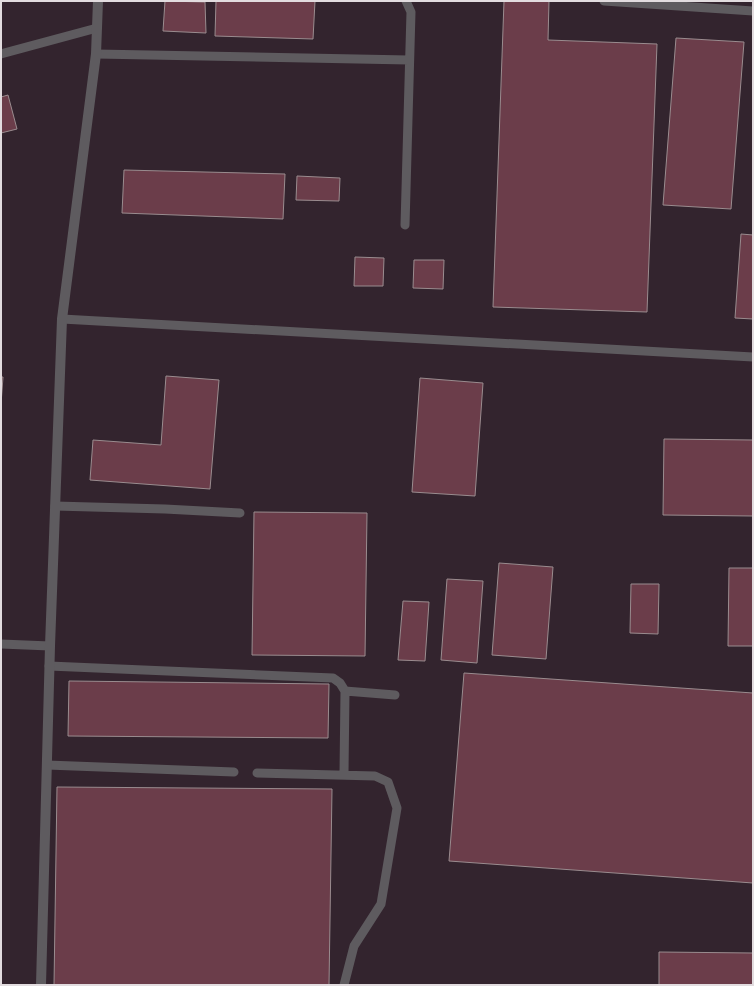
<svg xmlns="http://www.w3.org/2000/svg" width="754" height="986" font-family="'Exo 2',sans-serif">
  <rect width="100%" height="100%" fill="#281f25"/>
  <path fill="#33242e" d="M1,1h752v984h-752z"/>
  <path fill="#6b3d4a" stroke="#9a8c8f" d="M165,1l40,1 1,31 -43,-2z
    M216,1h99l-2,38 -98,-3z
    M504,1h45l-1,39 109,4 -10,268 -154,-5z
    M676,38l68,4 -13,167 -68,-4z
    M8,95l9,34 -16,4v-36z
    M124,170l161,4 -2,45 -161,-6z
    M297,176l43,2 -1,23 -43,-1z
    M741,234l12,1v84l-18,-1z
    M355,257l29,1 -1,28h-29z
    M414,260h30l-1,29 -30,-1z
    M166,376l53,4 -9,109 -120,-9 3,-40 68,5z
    M1,377h2l-2,27z
    M420,378l63,5 -8,113 -63,-4z
    M664,439l89,1v76l-90,-1z
    M254,512l113,1 -2,143 -113,-1z
    M499,563l54,4 -7,92 -54,-4z
    M729,568h24v78h-25z
    M447,579l36,2 -6,82 -36,-3z
    M631,584h28l-1,50 -28,-1z
    M403,601l26,1 -4,59 -27,-1z
    M464,673l289,20v190l-304,-22z
    M69,681l260,3 -1,54 -260,-2z
    M57,787l275,2 -3,196h-275z
    M659,952l94,1v32h-94z"/>
  <g fill="none" stroke-linecap="round" stroke-linejoin="round">
    <path stroke="#5e5b5f" stroke-width="9" d="M604,1l149,10
      M1,54l96,-26
      M96,54l313,6
      M405,225l6,-213 -5,-11
      M62,319l691,38
      M55,506l110,3 75,4
      M1,644l49,2
      M49,666l284,12 7,5 5,8 -1,83
      M345,691l50,4
      M47,765l187,7
      M257,773l118,3 13,6 9,26 -16,96 -27,42 -10,39"/>
    <path stroke="#5e5b5f" stroke-width="10" d="M41,985l9,-339 12,-327 34,-265 2,-53"/>
  </g>
  <rect width="754" height="986" fill="none" stroke="#e2dcdf" stroke-width="4"/>
</svg>
